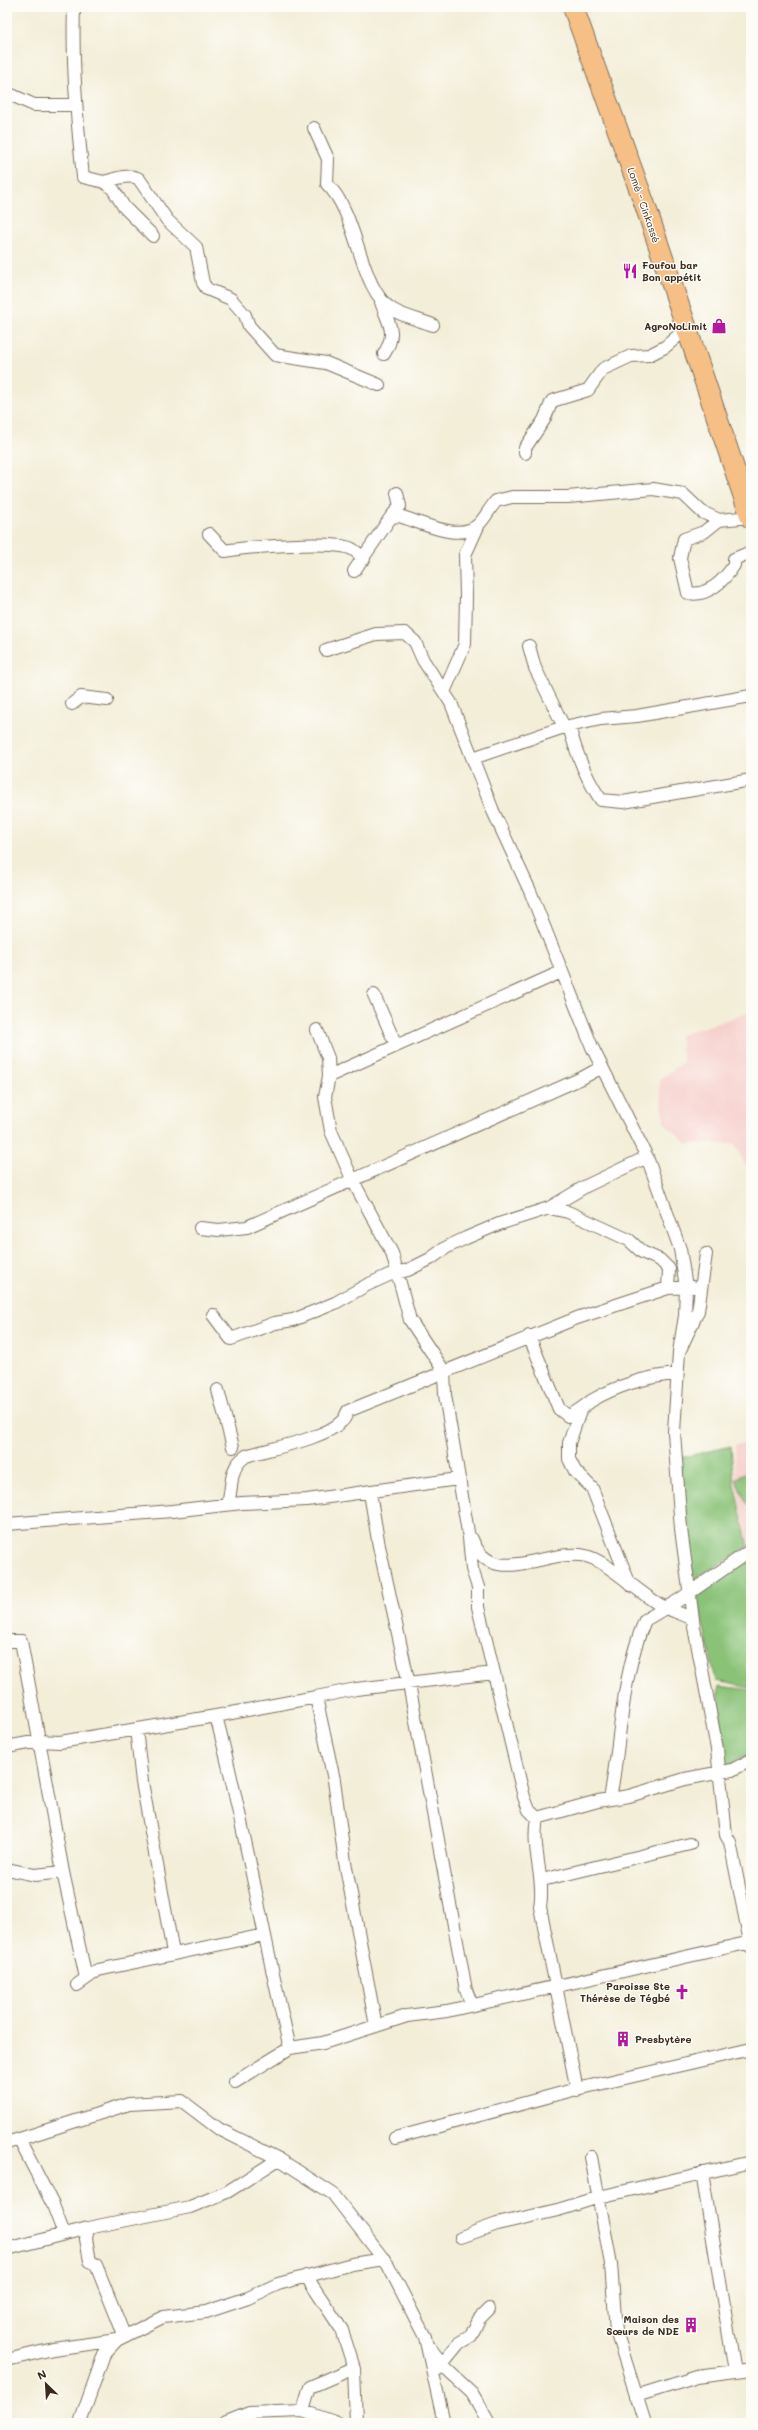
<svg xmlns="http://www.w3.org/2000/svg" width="758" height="2430" font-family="Mali,sans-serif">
  <rect width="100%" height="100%" fill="#fdfcf7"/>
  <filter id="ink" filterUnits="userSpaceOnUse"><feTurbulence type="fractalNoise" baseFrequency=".025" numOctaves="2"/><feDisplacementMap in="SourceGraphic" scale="8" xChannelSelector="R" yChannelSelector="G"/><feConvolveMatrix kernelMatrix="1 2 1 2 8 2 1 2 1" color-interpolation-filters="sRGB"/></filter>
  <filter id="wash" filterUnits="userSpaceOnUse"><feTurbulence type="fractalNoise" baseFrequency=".012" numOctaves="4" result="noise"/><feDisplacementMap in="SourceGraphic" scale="16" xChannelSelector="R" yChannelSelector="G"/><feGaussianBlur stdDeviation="0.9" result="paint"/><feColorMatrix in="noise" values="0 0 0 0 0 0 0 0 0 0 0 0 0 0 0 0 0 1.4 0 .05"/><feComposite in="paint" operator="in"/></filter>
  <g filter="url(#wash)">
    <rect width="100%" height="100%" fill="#f3eed8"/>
    <path fill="#f7d0cd" d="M751,1012v165l-16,-33h-47l-24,-21 -5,-43 24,-18 -3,-27z
      M751,1441v114l-16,-76v-34z"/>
    <path fill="#8ac378" stroke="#62764b" d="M731,1446l3,37 14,64 -55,33 -14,-122z
      M751,1471v41l-16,-33z
      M741,1563l10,1v124l-35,-7 -20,-88z
      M718,1686l33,4v64l-13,5 -13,9z"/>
  </g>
  <g filter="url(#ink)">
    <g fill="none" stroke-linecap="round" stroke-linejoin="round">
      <g stroke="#7b6f5f" stroke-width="14">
        <path id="minor" d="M74,7c-2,57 3,113 9,170l21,5 9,7 11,18 29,29
          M7,93l27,12h41
          M314,128l14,31 -1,25c33,32 31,105 66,126 12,7 27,10 40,15
          M104,182c10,-3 27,-9 35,-3l28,41 29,27 7,36 4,6 24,10 14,16 4,11 26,29 51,8 53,22
          M381,302c7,22 17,29 3,52
          M525,453v-5l19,-28 8,-19 36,-11 15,-21 28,-13 18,-1 16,-8 22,-19
          M391,517l9,-11 -3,-13
          M719,520l-15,12 -20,7 -4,19 8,35c19,4 36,-12 46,-28v-6l17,-7
          M209,534l16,17c23,-4 109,-11 127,-2 4,2 9,7 12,10
          M354,571l37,-54 8,-1c22,6 61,27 80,8 6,-6 11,-16 17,-23l16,-4h56l85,-8 30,5 19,18 17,8 32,-3
          M529,646l6,22 29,59
          M326,650l50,-16 29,-1 10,9 8,18 28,43 42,108 37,80 62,156 55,110 33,92 6,38 -1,29 -6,36
          M444,692l21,-48 1,-48 -1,-41 14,-31
          M72,704l9,-7 26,3
          M569,726c7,27 16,51 32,74l22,2 128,-22
          M473,758l91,-31 37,-8 36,-3 114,-20
          M374,995l22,50
          M317,1030l11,28 1,18 -4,21 6,34 22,50 39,72 18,67 34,51 1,24 24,143 3,31 6,18v20l46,190 5,13 8,8c-6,31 8,59 3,89l37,183
          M329,1076l232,-104
          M549,1208l19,4 61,28 13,12 18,8 9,9 -1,19
          M200,1228l19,2 28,-3 335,-149 20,-11
          M706,1254l-8,57 -19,41 -5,80 7,97 13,98 23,122 9,86 4,7 21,105
          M213,1315l18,24 44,-16 18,-3 42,-17 32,-18 22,-10 19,-5 22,-11 17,-12 19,-9 33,-14 50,-16 37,-22 61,-29
          M529,1336l30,73 9,7c10,-4 15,-9 23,-15 25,-15 57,-25 86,-27
          M218,1390l15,57
          M580,1411l-11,32v16l6,12 17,17 38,97
          M370,1493l9,53 30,138 57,306 6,15
          M228,1504c5,-18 0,-36 18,-48 25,-8 79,-17 96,-35 3,-2 4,-7 6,-10l229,-93 91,-30 25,-1
          M7,1524l165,-13 70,-8 65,-3 151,-21
          M472,1539c19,52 75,8 114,17 19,4 52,36 71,47 11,7 24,10 36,16
          M7,1641h14l42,231 23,106
          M216,1716l100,-19
          M136,1729l6,53 31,171
          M7,1747l32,-6 21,1 156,-26c29,110 47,222 74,332
          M610,1799c11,-60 11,-122 35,-179l34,-20 72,-50
          M537,1818l61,-17 31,-5 56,-17 47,-9 19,-10
          M7,1869l28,6 28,-3
          M542,1880l148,-36
          M77,1985l21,-15 166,-35
          M376,2026l-31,-164 -11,-82 -18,-83 40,-8 138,-16
          M235,2082l55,-34 33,-5 84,-27 40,-5 304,-69
          M395,2138l178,-48 178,-41
          M19,2139l34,66 11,29
          M7,2143l122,-39 53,-3 37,28 60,30 54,35 55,71 37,72 19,86
          M591,2157l20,107 5,67 29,92
          M702,2173l33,199
          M88,2228l-2,11 4,22 6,4 28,70
          M461,2237l36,-13 61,-14 41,-13 152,-35
          M7,2249l81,-21 102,-21 37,-15 52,-33
          M306,2276l36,54 12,38 2,55
          M430,2348l17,22 25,23 17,30
          M7,2360l46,-11 64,-9 46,-23 43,-5 42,-14 30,-14 74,-20 32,-5
          M437,2370l22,-27 12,-7 8,-17 10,-10
          M636,2396l61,-19 54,-7
          M303,2411l34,12
          M80,2423l24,-69 13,-14
          M224,2423l25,-10 54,-2 7,-24 44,-19"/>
      </g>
      <g stroke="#7b6f5f" stroke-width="22">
        <path id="trunk" d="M573,7l72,198 106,313"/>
      </g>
      <use href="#minor" stroke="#fff" stroke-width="12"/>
      <use href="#trunk" stroke="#f5bf86" stroke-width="20"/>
    </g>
  </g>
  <defs>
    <g id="restaurant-bare" transform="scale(1.2)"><path d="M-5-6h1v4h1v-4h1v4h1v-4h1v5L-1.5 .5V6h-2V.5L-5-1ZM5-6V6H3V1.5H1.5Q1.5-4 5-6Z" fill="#b5179e" stroke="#fdfcf7" stroke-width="2.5" paint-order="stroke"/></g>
    <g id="shop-bare" transform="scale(1.2)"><path d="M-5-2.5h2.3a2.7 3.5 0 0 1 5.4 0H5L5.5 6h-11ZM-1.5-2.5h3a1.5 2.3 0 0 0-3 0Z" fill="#b5179e" stroke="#fdfcf7" stroke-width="2.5" paint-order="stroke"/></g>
    <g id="church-bare" transform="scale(1.2)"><path d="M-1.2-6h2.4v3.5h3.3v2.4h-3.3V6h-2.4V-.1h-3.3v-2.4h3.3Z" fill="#b5179e" stroke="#fdfcf7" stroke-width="2.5" paint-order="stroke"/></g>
    <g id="building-bare" transform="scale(1.2)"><path d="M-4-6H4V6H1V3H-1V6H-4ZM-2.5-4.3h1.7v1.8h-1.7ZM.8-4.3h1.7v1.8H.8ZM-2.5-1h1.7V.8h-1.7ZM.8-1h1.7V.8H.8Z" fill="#b5179e" stroke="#fdfcf7" stroke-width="2.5" paint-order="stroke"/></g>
  </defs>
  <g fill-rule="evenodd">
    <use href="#restaurant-bare" x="630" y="271"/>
    <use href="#shop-bare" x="719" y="326"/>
    <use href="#church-bare" x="682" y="1992"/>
    <use href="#building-bare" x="623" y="2039"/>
    <use href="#building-bare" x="691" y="2325"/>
  </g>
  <g text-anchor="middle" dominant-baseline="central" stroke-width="3" stroke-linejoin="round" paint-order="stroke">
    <g font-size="10" fill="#3b2a1e" stroke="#fdfcf7">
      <text transform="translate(644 205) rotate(71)">Lomé - Cinkassé</text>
    </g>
    <g font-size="10" font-weight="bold" fill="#3b2a1e" stroke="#fdfcf7" text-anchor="end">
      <text x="642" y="265" text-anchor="start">Foufou bar<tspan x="642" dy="12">Bon appétit</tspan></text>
      <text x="707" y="326">AgroNoLimit</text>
      <text x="670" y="1986">Paroisse Ste<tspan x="670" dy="12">Thérèse de Tégbé</tspan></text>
      <text x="635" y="2039" text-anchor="start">Presbytère</text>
      <text x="679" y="2319">Maison des<tspan x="679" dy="12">Sœurs de NDE</tspan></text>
    </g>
  </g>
  <rect width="758" height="2430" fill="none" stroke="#fdfcf7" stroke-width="24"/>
  <g transform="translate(46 2384) rotate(335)" stroke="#fdfcf7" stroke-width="3" paint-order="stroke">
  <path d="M0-3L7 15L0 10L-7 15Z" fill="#3b2a1e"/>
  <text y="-6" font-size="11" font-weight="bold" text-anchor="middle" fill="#3b2a1e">N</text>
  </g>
</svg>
